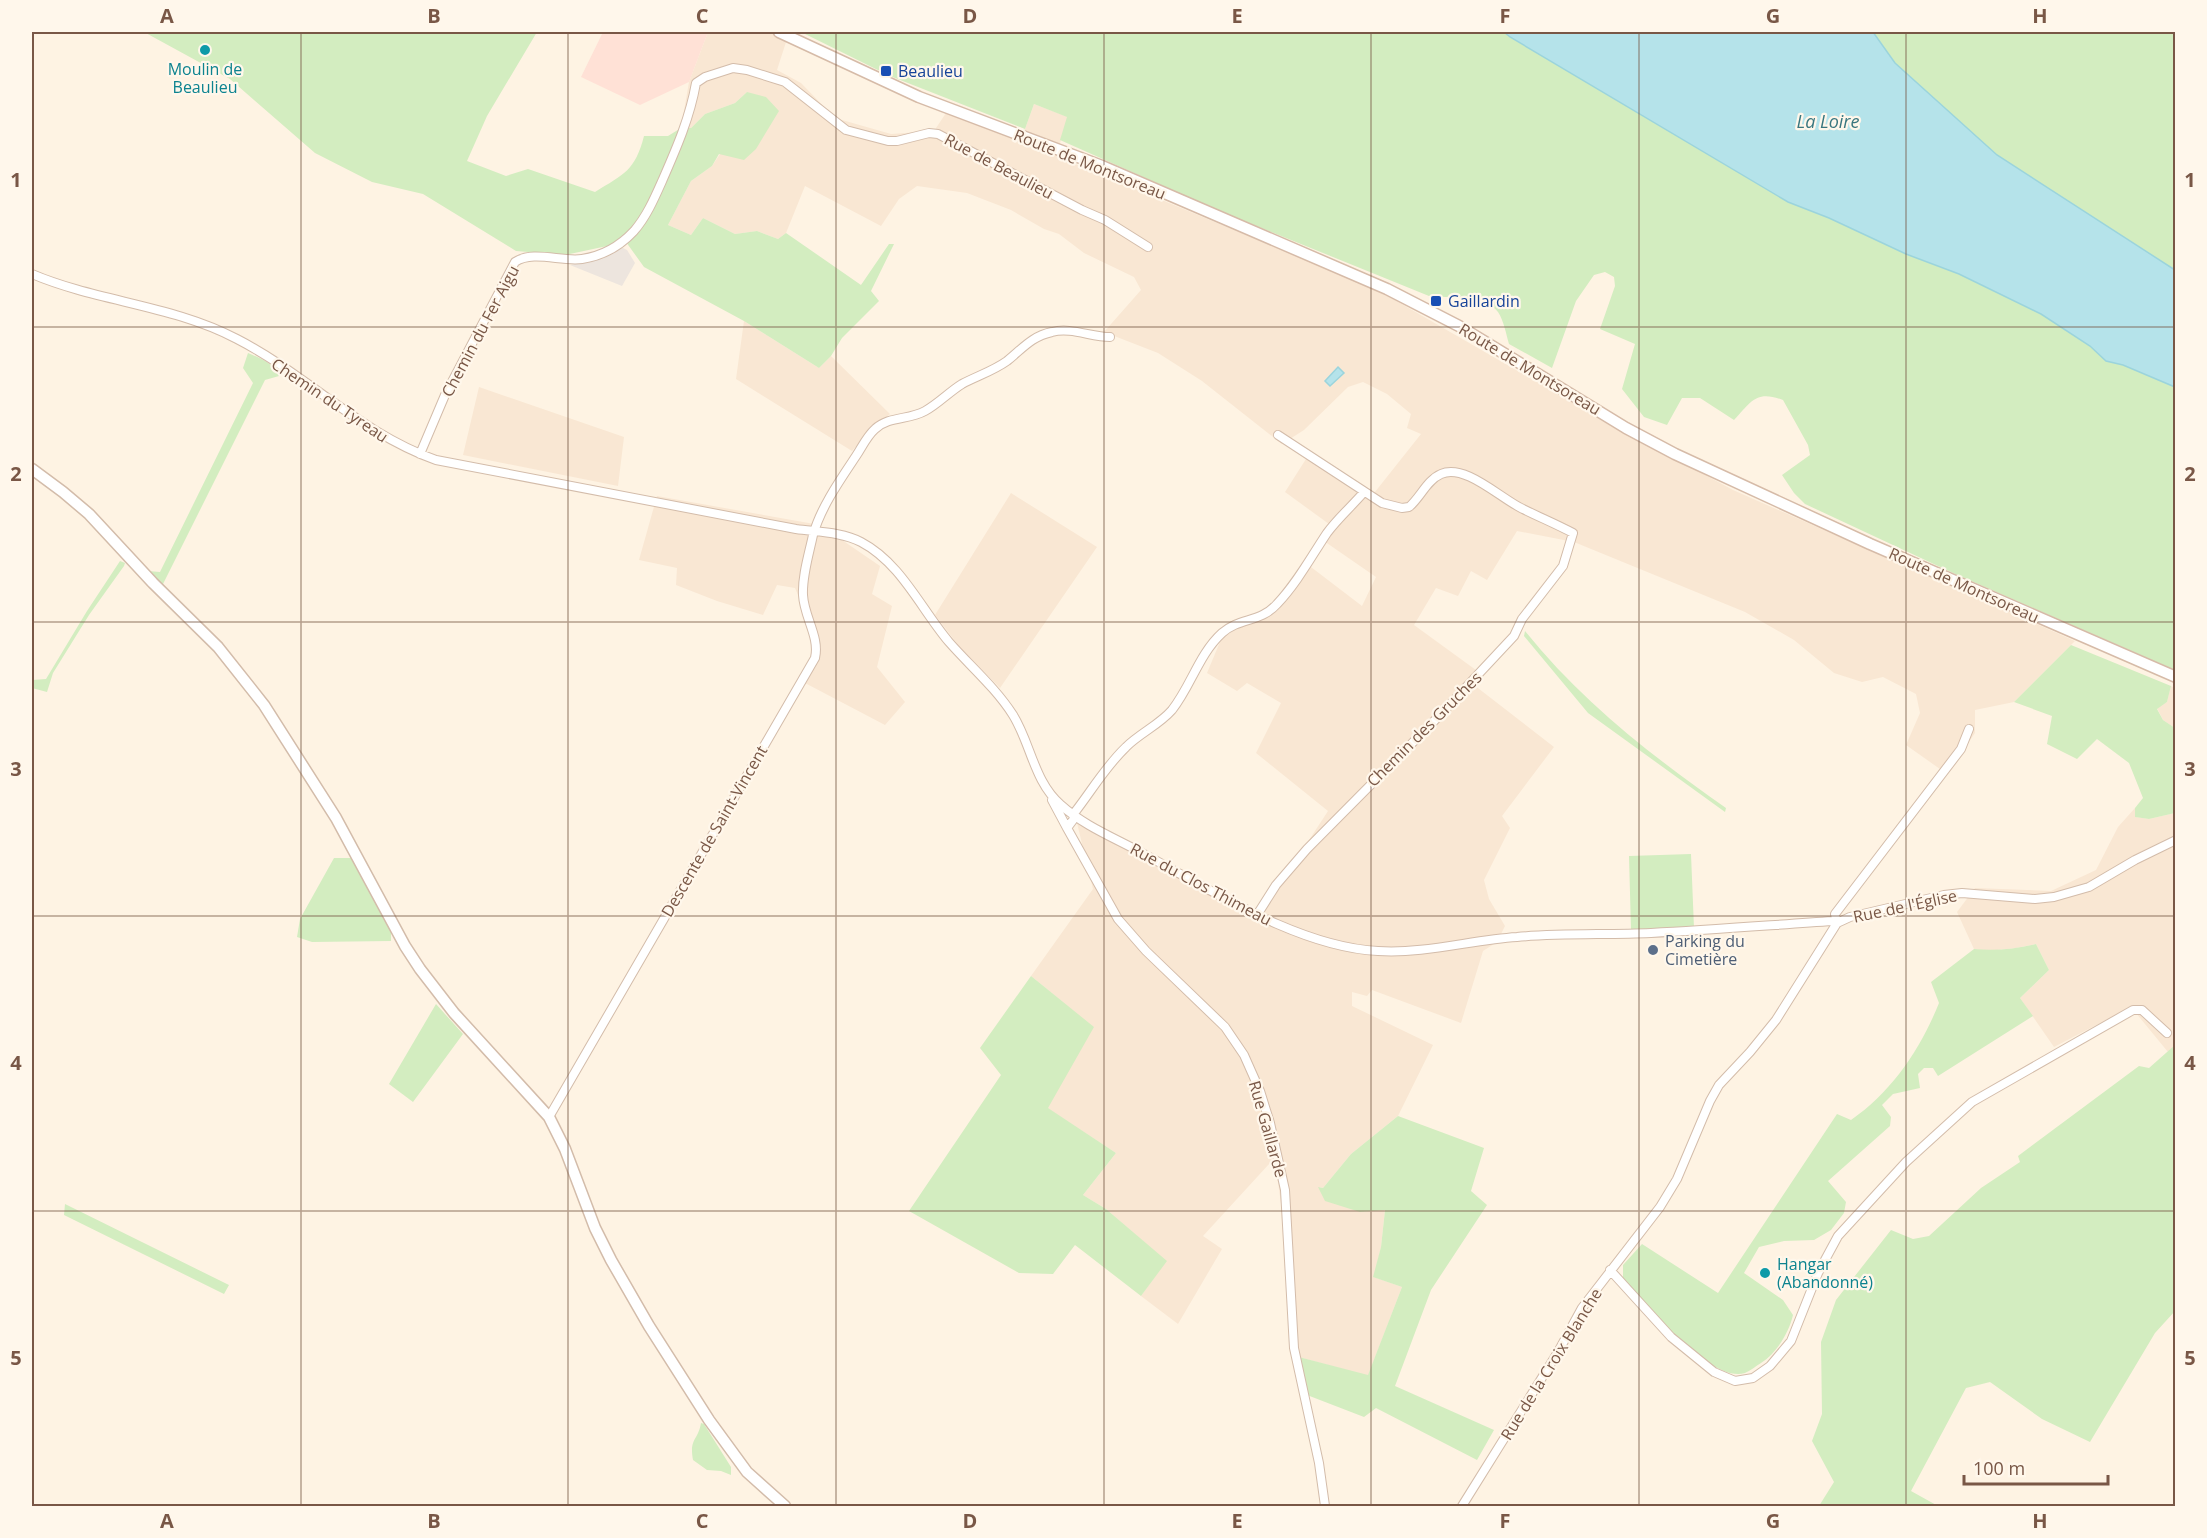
<svg xmlns="http://www.w3.org/2000/svg" width="2207" height="1538" font-family="'Open Sans',sans-serif">
  <rect width="100%" height="100%" fill="#fef3e3"/>
  <path fill="#f9e7d3" d="M708,32h61l18,7 -10,31 24,13 34,35 56,16 43,-3 12,-18 72,26 7,-10 9,-25 34,13 -12,39 286,119 51,24 196,113 144,78 342,151 -61,61 -39,8v23l-28,41 -41,-29 14,-32 -4,-19 -33,-17 -21,5 -28,-9 -40,-33 -49,-28 -171,-70 -57,-11 -30,49 -16,-9 -13,25 -22,-8 -22,37 66,48 -6,12 80,62 -52,69 8,12 -26,52 5,19 16,27 -8,16 -14,9 -22,72 -89,-33 -5,6 -15,-4v14l81,39 -35,71 -47,38 -28,34 -4,-1 41,25 25,-3 -4,38 -7,30 28,10 -34,89 -73,-20 -6,-93 -11,-81 -8,-19 -67,73 19,13 -44,75 -37,-28 25,-35 -60,-52 -23,-14 33,-42 -69,-45 46,-81 -62,-51 62,-87 -16,-66 8,-3 175,95 68,-104 -72,-58 25,-50 -34,-20 -10,8 -30,-18 20,-48 35,-4 37,-41 8,-16 55,42 14,-29 -55,-38 8,-15 -44,-32 21,-33 65,38 50,-63 -14,-6 4,-14 -24,-20 -24,-12 -15,5 -44,43 -22,14 -80,-63 -44,-28 -54,-21 37,-42 -7,-13 -50,-24 -25,-19 -15,-5 -33,-19 -44,-17 -50,-7 -18,13 -18,27 -76,-40 -19,47 -8,6 -21,-8 -22,3 -32,-16 -12,17 -23,-10 23,-44 21,-15 8,-12 27,-62 -12,11 -30,11 -14,14h-10l8,-46z
    M744,321l75,47 12,-12 59,58 -19,16 -19,21 -116,-72z
    M479,387l145,50 -6,49 -155,-31z
    M1011,493l86,54 -97,141 -41,-42 -24,-31z
    M657,496l163,29 60,41 -8,28 20,12 -15,61 28,35 -20,23 -80,-42 16,-35 -26,-60 -18,-3 -14,30 -46,-14 -41,-16 1,-17 -38,-8z
    M2171,686l4,2v40l-12,-8 -6,-12 10,-6z
    M2135,808l1,9 13,2 26,-6v232l-7,7 -37,-45 -77,40 -34,-49 29,-28 -13,-26 -20,4 -28,3 -14,-2 -17,-37 18,-24 76,3 45,-21 22,-43z"/>
  <path fill="#ffe1d6" d="M603,32h105l-19,50 -49,23 -59,-28z"/>
  <path fill="#ede5de" d="M621,247l6,3 8,13 -13,23 -52,-21 31,-6z"/>
  <path fill="#d3edc0" d="M144,32h393l-50,84 -20,45 39,15 22,-7 67,23c29,-18 40,-21 49,-56h24l13,-8h10l14,-14 30,-11 12,-11 19,5 13,14 -23,38 -12,11 -25,-6 -7,12 -21,15 -23,44 23,10 12,-17 32,16 22,-3 21,8 8,-6 75,52 28,-41h5l-23,47 8,10 -37,37 -11,18 -12,12 -75,-47 -100,-54 -18,-25 -61,13 -49,-4 -93,-57 -51,-12 -57,-29 -85,-74z
    M801,32h703l6,5 278,165 41,16 77,36 53,20 82,40 49,32 16,15 17,4 52,22v283l-222,-97 -148,-69 -11,-11 -12,-18 28,-20 -2,-10 -25,-45c-27,-10 -31,1 -49,20l-34,-22h-18l-15,27 -23,-8 -22,-28 13,-45 -35,-15 15,-43 -1,-9 -9,-5 -11,3 -18,26 -24,67 -43,-24c-3,-10 -5,-23 -11,-32 -12,-17 -50,-14 -69,-16l-207,-84 -162,-72 7,-23 -33,-13 -9,25 -135,-53z
    M1873,32h302v238l-178,-115 -102,-92z
    M248,353c12,5 27,11 31,23l-14,4 -103,206 -14,-15 12,1 93,-189 -10,-15z
    M120,561l5,2 -1,3 -35,49 -36,58 -6,19 -15,-4v-8l14,-1 41,-68z
    M1525,631c57,71 127,125 201,177l-1,4 -137,-99 -64,-77z
    M2071,645l100,41 -4,16 -10,7 6,11 12,8v85l-26,6 -14,-2v-9l8,-10 -14,-35 -32,-24 -20,20 -30,-15 5,-28 -38,-14z
    M1691,854l3,74 -63,2 -2,-74z
    M334,858h17l40,73v10l-79,1 -15,-5 3,-18z
    M2036,944l13,26 -29,28 13,18 -95,60 -5,-8h-9l-6,6 2,14 -27,6 -11,11 9,12 -1,9 -62,55 18,21 -2,11 -13,17 -17,10 -30,1 -25,6 -15,26 39,27 10,15c-4,17 -16,38 -32,48 -5,3 -11,8 -16,10 -35,11 -100,-71 -122,-95v-13l19,-21 76,49 119,-179 14,6c41,-28 70,-72 88,-117l-8,-21 43,-33c21,2 41,0 62,-5z
    M1031,976l63,51 -46,81 68,45 -33,42 23,14 61,52 -26,35 -66,-51 -22,29 -34,-1 -110,-62 92,-136 -21,-27z
    M436,1004l27,30 -50,68 -24,-18z
    M2175,1045v266l-20,22 -65,109 -48,-23 -52,-37 -24,6 -55,103 27,15h-119l15,-24 -22,-41 10,-27 -1,-72 15,-42 55,-70 22,9 16,-3 52,-48 39,-26 -2,-6 121,-90 10,2z
    M1398,1116l86,32 -13,43 16,14 -56,85 -36,96 99,44 -17,30 -101,-52 -12,9 -57,-22 -12,-39 73,19 34,-88 -29,-10 8,-30 4,-37 -25,2 -35,-11 -7,-14 5,1 28,-34z
    M65,1204l164,81 -5,9 -160,-79z
    M701,1423l3,1 27,43v8l-10,-4 -14,-1 -14,-10c-4,-22 5,-19 8,-37z"/>
  <path fill="#b5e3ea" stroke="#9bd4dc" stroke-width="1.5" d="M1504,32h369l22,31 102,92 178,115v117l-52,-22 -17,-4 -16,-15 -49,-32 -82,-40 -53,-20 -77,-36 -41,-16 -278,-165z
    M1338,367l6,6 -14,13 -5,-5z"/>
  <g fill="none" stroke-linecap="round" stroke-linejoin="round">
    <g stroke="#d3bcaa" stroke-width="10">
      <path id="minor" d="M32,274c66,28 141,31 205,65 70,36 123,94 199,121l360,69c21,3 46,3 65,13 40,21 60,67 88,100 21,24 46,45 64,73 18,29 21,67 48,90 23,21 56,34 83,49 69,37 155,93 234,97 47,3 93,-11 139,-14 44,-4 89,-2 134,-4 60,-3 121,-8 182,-12l4,2
        M420,454l25,-59 70,-133c18,-12 46,0 67,-3 20,-3 38,-13 52,-28 13,-15 21,-34 29,-52 14,-32 27,-62 33,-96l9,-6 28,-9 14,2 38,12 61,48 42,11h9l32,-8 9,1 144,76 23,10 43,27
        M1052,800l15,28
        M1257,915l19,-30 31,-36 134,-135 73,-78 8,-17 41,-53 10,-33c-17,-9 -34,-16 -50,-24 -22,-10 -58,-46 -82,-35 -14,6 -21,24 -32,33l-7,1 -20,-5 -104,-68
        M1837,923l13,-6 94,-22 18,-2 73,6 19,-2 35,-10 46,-27 41,-20
        M1837,923l-2,-9 126,-165 8,-20
        M549,1117l266,-459c5,-21 -11,-41 -12,-63 -1,-19 6,-41 10,-60 8,-28 27,-55 43,-79 6,-9 11,-20 19,-27 14,-13 34,-9 50,-18 13,-7 24,-19 37,-27 15,-8 31,-13 45,-23 15,-12 25,-25 45,-29 19,-5 39,5 58,5
        M1610,1270l61,67 43,35 21,9 18,-3 17,-12 21,-25 27,-68 20,-37 68,-74 66,-60 161,-92h9l25,23
        M1325,1506l-6,-43 -25,-115 -9,-158 -15,-67 -10,-32 -16,-36 -19,-28 -79,-76 -28,-32 -51,-91 6,-8 2,-8c17,-22 31,-46 51,-65 14,-14 33,-22 46,-37 19,-24 27,-56 50,-77 18,-16 38,-10 55,-29 20,-21 34,-47 50,-71 11,-15 25,-27 37,-41
        M1462,1506l96,-154 24,-44 78,-101 17,-28 33,-78 9,-16 31,-33 26,-32 61,-97"/>
    </g>
    <g stroke="#d3bcaa" stroke-width="13">
      <path id="tertiary" d="M32,469l31,23 26,22 64,69 65,64 46,58 72,113 69,128 15,23 34,44 95,104 16,32 30,79 16,32 38,66 60,94 38,52 38,34"/>
    </g>
    <g stroke="#d6bba8" stroke-width="13">
      <path id="secondary" d="M779,32l140,65 183,69 285,123 72,37 167,102 49,26 195,90 306,133"/>
    </g>
    <use href="#minor" stroke="#fff" stroke-width="8"/>
    <use href="#tertiary" stroke="#fff" stroke-width="10"/>
    <use href="#secondary" stroke="#fff" stroke-width="10"/>
  </g>
  <path fill="none" stroke="#795746" stroke-width="1.5" stroke-opacity="0.55" d="M301,32v1474M568,32v1474M836,32v1474M1104,32v1474M1371,32v1474M1639,32v1474M1906,32v1474M32,327h2144M32,622h2144M32,916h2144M32,1211h2144"/>
  <g fill="#0f9aa8" stroke="#fff7eb" stroke-width="2">
    <circle cx="205" cy="50" r="6"/>
    <circle cx="1765" cy="1273" r="6"/>
  </g>
  <g fill="#1a4fb4" stroke="#fff7eb" stroke-width="2">
    <rect x="880" y="65" width="12" height="12" rx="3"/>
    <rect x="1430" y="295" width="12" height="12" rx="3"/>
  </g>
  <circle fill="#5c6f8a" stroke="#fff7eb" stroke-width="2" cx="1653" cy="950" r="6"/>
  <g text-anchor="middle" dominant-baseline="central" stroke-width="4.5" stroke-linejoin="round" paint-order="stroke">
    <g font-size="16" fill="#0d838f" stroke="#fff7eb">
      <text x="205" y="69">Moulin de<tspan x="205" dy="18">Beaulieu</tspan></text>
      <text x="1777" y="1264" text-anchor="start">Hangar<tspan x="1777" dy="18">(Abandonné)</tspan></text>
    </g>
    <g font-size="16" fill="#164399" stroke="#fff7eb" text-anchor="start">
      <text x="898" y="71">Beaulieu</text>
      <text x="1448" y="301">Gaillardin</text>
    </g>
    <g font-size="16" fill="#795746" stroke="#fff7eb">
      <text transform="translate(1090 164) rotate(22)">Route de Montsoreau</text>
      <text transform="translate(999 166) rotate(28)">Rue de Beaulieu</text>
      <text transform="translate(480 331) rotate(-62)">Chemin du Fer Aigu</text>
      <text transform="translate(1530 369) rotate(31)">Route de Montsoreau</text>
      <text transform="translate(330 400) rotate(34)">Chemin du Tyreau</text>
      <text transform="translate(1964 585) rotate(24)">Route de Montsoreau</text>
      <text transform="translate(1424 729) rotate(-45)">Chemin des Gruches</text>
      <text transform="translate(714 831) rotate(-60)">Descente de Saint-Vincent</text>
      <text transform="translate(1201 884) rotate(28)">Rue du Clos Thimeau</text>
      <text transform="translate(1905 906) rotate(-12)">Rue de l'Église</text>
      <text transform="translate(1268 1129) rotate(74)">Rue Gaillarde</text>
      <text transform="translate(1551 1364) rotate(-58)">Rue de la Croix Blanche</text>
    </g>
    <g font-size="16" fill="#4e5e75" stroke="#fff7eb" text-anchor="start">
      <text x="1665" y="941">Parking du<tspan x="1665" dy="18">Cimetière</tspan></text>
    </g>
    <g font-size="18" font-style="italic" fill="#39767f" stroke="#fff7eb">
      <text x="1828" y="121">La Loire</text>
    </g>
  </g>
  <rect width="2207" height="1538" fill="none" stroke="#fff7eb" stroke-width="66"/>
  <path d="M1964 1475v9h144v-9" fill="none" stroke="#795746" stroke-width="3"/>
  <text x="1973" y="1475" font-size="18" fill="#795746" stroke="#fff7eb" stroke-width="4.5" paint-order="stroke">100 m</text>
  <rect x="33" y="33" width="2141" height="1472" fill="none" stroke="#795746" stroke-width="2"/>
  <g font-size="20" text-anchor="middle" font-weight="bold" fill="#795746">
    <text x="167" y="23">A</text>
    <text x="434" y="23">B</text>
    <text x="702" y="23">C</text>
    <text x="970" y="23">D</text>
    <text x="1237" y="23">E</text>
    <text x="1505" y="23">F</text>
    <text x="1773" y="23">G</text>
    <text x="2040" y="23">H</text>
    <text x="16" y="187">1</text>
    <text x="2190" y="187">1</text>
    <text x="16" y="481">2</text>
    <text x="2190" y="481">2</text>
    <text x="16" y="776">3</text>
    <text x="2190" y="776">3</text>
    <text x="16" y="1070">4</text>
    <text x="2190" y="1070">4</text>
    <text x="16" y="1365">5</text>
    <text x="2190" y="1365">5</text>
    <text x="167" y="1528">A</text>
    <text x="434" y="1528">B</text>
    <text x="702" y="1528">C</text>
    <text x="970" y="1528">D</text>
    <text x="1237" y="1528">E</text>
    <text x="1505" y="1528">F</text>
    <text x="1773" y="1528">G</text>
    <text x="2040" y="1528">H</text>
  </g>
</svg>
